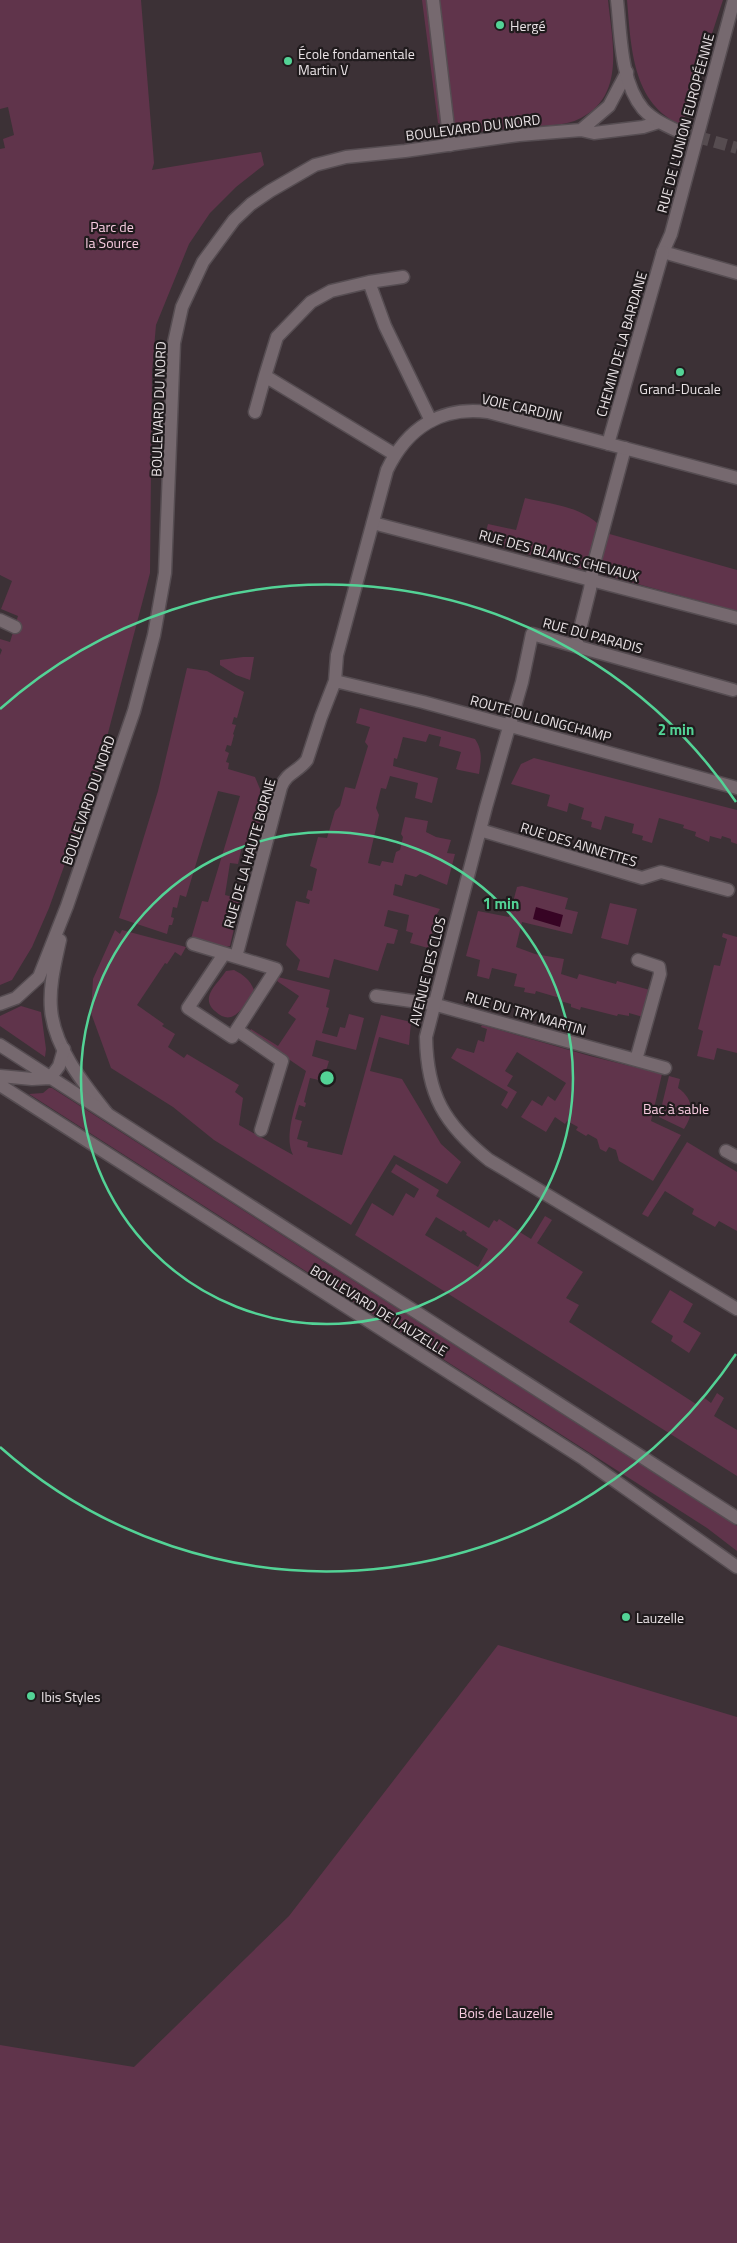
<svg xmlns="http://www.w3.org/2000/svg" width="737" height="2243" font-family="'Titillium Web',sans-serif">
  <rect width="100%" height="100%" fill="#3c3136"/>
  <path fill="#60344b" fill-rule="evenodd" d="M0,0h141l13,163 -2,7 109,-18 3,13 -28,22 -26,26 -21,31 -33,81 -4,46 -2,202 -53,202 -48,133 -17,39 -20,33 -12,5v-330l2,-5 -2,-2v-9l10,3 8,-26 -17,-7 11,-28 -12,-6v-426l5,-1 -2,-9 11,-4 -6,-28 -8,2z
    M422,0h186c4,41 18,95 -27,118 -17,9 -41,7 -60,9 -15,1 -49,7 -62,5 -6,-1 -14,-7 -21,-9z
    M627,0h96l-41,125c-50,-20 -51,-79 -55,-125z
    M525,498c30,7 63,9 81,35l131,37v41l-254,-69 5,-18 28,6z
    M243,657h11l-4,23 -14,-5 -16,-10v-5z
    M187,668l20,3 37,21 -7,26 -3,-1 -2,7 4,1 -3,9 1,1 -3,11 -4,-1 -2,6 4,2 -3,9 3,1 -1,6 27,8 10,24 -12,48 -11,-3 -4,18 -8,-1 -5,32 16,4 -11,47 -4,1 -35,-8 11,-38 6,1 32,-106 -22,-5 -32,106 -6,-2 -3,13 -4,-1 -2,10 3,1 -2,7h-3l-2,9 -48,-16 39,-127z
    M360,708l115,31c8,12 6,22 4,35l-20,-4 -3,-1 5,-17 -22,-6 2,-9 -12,-3 -3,8 -23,-5 -6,22 -3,-1 -1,8 45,12 -6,25 -17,-5 3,-15 -28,-7 -4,13 -5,-1 -5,20 3,7 -11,48 12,3 2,-5 11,2 3,-11 4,-2 3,-13 -2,-3 4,-17 23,4 -2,11 10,5 15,3 -4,13 8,1 -8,31 -27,-11 -4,3 -11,-3 -3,12 -7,-2 -2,11 47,14 -3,5 -9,34 -18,-5 3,-10 -7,-2 3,-16 -21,-5 -4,16 14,4 -4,14 -7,-1 -9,28 -44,-12 -5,19 -32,-8 3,-10 -14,-15 10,-44 13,3 1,-4 -4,-2 2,-8 4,1 5,-22 -7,-3 8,-29 9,1 8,-27 5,-5 5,-19 10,2 13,-43 -3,-4 5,-15 -14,-4z
    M534,758l203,52v34l-6,-2v-3l-9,-3 -1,3 -11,-3 -1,6 -14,-6 1,-4 -13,-4 1,-3 -25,-7 -7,25 -10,-3 1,-4 -11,-3 2,-9 -29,-8 -4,14 -10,-3 1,-5 -11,-3 3,-11 -15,-5 -2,9 -20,-6 3,-11 -39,-11 10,-20z
    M522,886l46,12 -3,11 13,3 -6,22 -50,-12 -6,25 19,7 29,5 -3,15 16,5 2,-5 37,10 1,-3 33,9 -7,27 -14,-4v3l-11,-2 -1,2 -36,-9 -1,3 -9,-3v-3l-11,-3v-3l-24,-7 -1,3 -11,-2 1,-4 -11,-2 3,-12 -25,-6 -3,11 -12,-3 3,-16 -14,-4 12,-45 31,6 8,-30z
    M610,903l27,6 -9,36 -27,-7z
    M115,930l5,4 2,-4 64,17 -5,9 -6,-4 -8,12 -2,-1 -28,42 27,19 -2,2 13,8 -7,13 16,11 3,-4 52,31 -4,7 8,6 -4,27 54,30c-11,-20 7,-62 13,-84l-57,-39 2,-3 27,17 18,-27 -8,-6 11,-17 -22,-15 1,-4 52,13 -4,17 3,1 -7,25 15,4 3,-10 5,1 4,-14 15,4 -8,32 -40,-10 -4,16 17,5 -6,20 -13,-3 -6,24 2,1 -1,4 -6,-2 -4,14 7,2 -5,18 11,3 -1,5 35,8 39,-140 30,7 -2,23 -30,-8 -9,34 32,8 39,65 20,18 -14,22 -53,-29 -43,70 -137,-85 -41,-33 -62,-39 -20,-55 2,-34z
    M723,933l14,4v116l-20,-5 -3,12 -17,-4 6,-25 -5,-2 16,-64 6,1 7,-27 -5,-2z
    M234,970c10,5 16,10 20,20 -10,15 -20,39 -39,21 -4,-3 -7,-8 -6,-14 1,-8 12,-18 17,-26z
    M21,1006l20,6 5,37 -1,8 -45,-31v-10z
    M482,1025l108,31 72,18 -11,47 30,14 -28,46 -34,-20 -3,-11 -7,-3 -3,5 -6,-3 -3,-10 -9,-5 -2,2 -10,-6 2,-3 -11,-6 -2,3 -10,-7 -9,15 -25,-15 11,-17 10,6 6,-10 7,5 11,-18 -49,-31 -12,19 8,5 -6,10 10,6 -10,17 -6,-4 7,-13 -57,-34 6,-10 17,5 4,-13 6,2 3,-13 -6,-2z
    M669,1076l11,3 -2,9c16,11 16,26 6,41l-25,-12z
    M49,1088h3l685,438v25l-30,-23 -678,-434 14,-1z
    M687,1142l50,30v59l-18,-10 -4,6 -23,-13 2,-5 -29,-18 -17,26 -6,-3z
    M396,1164l43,26 -3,6 53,32 5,-8 3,2 2,-3 32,20 14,-23 7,4 -15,23 46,29 -17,26 13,7 -10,17 127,82 6,-8 9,7 6,-10 7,5 -10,18 23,14v46l-382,-241 17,-32 21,13 13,-23 8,5 5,-9 -28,-17zM436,1217l25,15 2,-2 4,3 -1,2 22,14 -10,18 -53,-32z
    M670,1290l23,14 -10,18 18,11 -12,20 -18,-12 2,-5 -22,-14z
    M498,1645l239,72v526h-737v-198l134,22 155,-151z"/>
  <path fill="#370424" d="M536,907l27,8 -3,12 -27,-8z"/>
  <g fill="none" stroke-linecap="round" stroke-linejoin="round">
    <path stroke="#564c50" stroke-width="12" stroke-dasharray="12 6" stroke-linecap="butt" d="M680,132l57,16"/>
    <g stroke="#564d52" stroke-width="15">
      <path id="pedestrian" d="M433,0l17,145
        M734,0l-63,234 -8,18 74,21
        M373,523l364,95
        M576,645l14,-56 3,-22 32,-119
        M433,1004l232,64
        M636,1060l24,-86 -1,-7 -21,-7
        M726,1151l11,6"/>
    </g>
    <g stroke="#564d52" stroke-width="15">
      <path id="minor" d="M369,282l34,-5
        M255,412l10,-36
        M608,444l55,-192
        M394,454l-129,-78 12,-39 34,-35 20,-11 38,-9 16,44 46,95
        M0,620l15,7
        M335,681l88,21 314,86
        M733,690l-201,-56 -10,48 -36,125 -60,230c1,58 18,87 63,123l248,149
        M480,830l162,48 19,-6 67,18
        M193,944l83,25 -44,68 -44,-29 36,-54
        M236,957l45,-170c6,-15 17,-15 26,-27l14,-43 14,-36 2,-26 50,-185c20,-42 54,-64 101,-58l249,66
        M376,996l57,8
        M237,1030l45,31 -21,69"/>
    </g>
    <g stroke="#564d52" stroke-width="15">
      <path id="tertiary" d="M581,130l28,-24 18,-34
        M60,940c-5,23 -11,46 -9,69 3,38 32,74 55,103
        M0,1004l16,-6 23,-21 28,-71 67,-195 20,-76 11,-62 9,-230 8,-36 21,-45 31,-42 17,-16 19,-13 45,-26 31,-8 59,-6 114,-16 62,-5 13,3 49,-6 16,-5"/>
    </g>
    <g stroke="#564d52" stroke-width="15">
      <path id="secondary" d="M617,0c4,35 3,81 26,109 10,11 24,17 37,23
        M0,1045l737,473
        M0,1076l32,3 18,-1 9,-12 5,-17
        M0,1085l584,374 153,108"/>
    </g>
    <use href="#pedestrian" stroke="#76696f" stroke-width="12"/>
    <use href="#minor" stroke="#76696f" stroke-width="12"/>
    <use href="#tertiary" stroke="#76696f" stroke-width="12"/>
    <use href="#secondary" stroke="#76696f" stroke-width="12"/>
  </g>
  <g fill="none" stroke="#53d396" stroke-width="2.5">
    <circle cx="327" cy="1078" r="246"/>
    <path d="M736 1354A493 493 0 0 1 0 1447M0 709A493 493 0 0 1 736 802"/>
  </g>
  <g fill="#53d396" stroke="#201b1d" stroke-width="2">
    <circle cx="500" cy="25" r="5"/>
    <circle cx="288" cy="61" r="5"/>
    <circle cx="680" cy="372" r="5"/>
    <circle cx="626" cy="1617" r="5"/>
    <circle cx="31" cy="1696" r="5"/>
  </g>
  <g text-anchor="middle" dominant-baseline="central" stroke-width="4.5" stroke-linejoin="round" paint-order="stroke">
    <g font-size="14" fill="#e9e2e5" stroke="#201b1d" text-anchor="start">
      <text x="510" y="25">Hergé</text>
      <text x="298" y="53">École fondamentale<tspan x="298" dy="16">Martin V</tspan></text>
      <text x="680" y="388" text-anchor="middle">Grand-Ducale</text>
      <text x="636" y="1617">Lauzelle</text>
      <text x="41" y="1696">Ibis Styles</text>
    </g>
    <g font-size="14" fill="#e9e2e5" stroke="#201b1d">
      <text transform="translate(685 123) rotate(-75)">RUE DE L'UNION EUROPÉENNE</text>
      <text transform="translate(473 127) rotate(-7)">BOULEVARD DU NORD</text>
      <text transform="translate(621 344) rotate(-74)">CHEMIN DE LA BARDANE</text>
      <text transform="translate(522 407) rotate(13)">VOIE CARDIJN</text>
      <text transform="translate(158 409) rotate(-88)">BOULEVARD DU NORD</text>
      <text transform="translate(559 555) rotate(15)">RUE DES BLANCS CHEVAUX</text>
      <text transform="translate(593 635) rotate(15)">RUE DU PARADIS</text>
      <text transform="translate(541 718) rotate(15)">ROUTE DU LONGCHAMP</text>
      <text transform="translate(88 800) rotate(-71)">BOULEVARD DU NORD</text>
      <text transform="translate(579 844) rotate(17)">RUE DES ANNETTES</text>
      <text transform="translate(249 853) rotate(-74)">RUE DE LA HAUTE BORNE</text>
      <text transform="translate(427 971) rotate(-76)">AVENUE DES CLOS</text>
      <text transform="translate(526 1013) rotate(16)">RUE DU TRY MARTIN</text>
      <text transform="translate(379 1310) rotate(32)">BOULEVARD DE LAUZELLE</text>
    </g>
    <g font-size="14" fill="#f8cce1" stroke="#201b1d">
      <text x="112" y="226">Parc de<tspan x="112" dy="16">la Source</tspan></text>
      <text x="676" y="1108">Bac à sable</text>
      <text x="506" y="2012">Bois de Lauzelle</text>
    </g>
  </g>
  <circle cx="327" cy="1078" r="8" fill="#53d396" stroke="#201b1d" stroke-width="2.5"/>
  <g font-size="15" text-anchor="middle" font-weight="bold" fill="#53d396" stroke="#201b1d" stroke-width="4.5" stroke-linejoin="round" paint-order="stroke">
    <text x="676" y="735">2 min</text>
    <text x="501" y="909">1 min</text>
  </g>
</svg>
